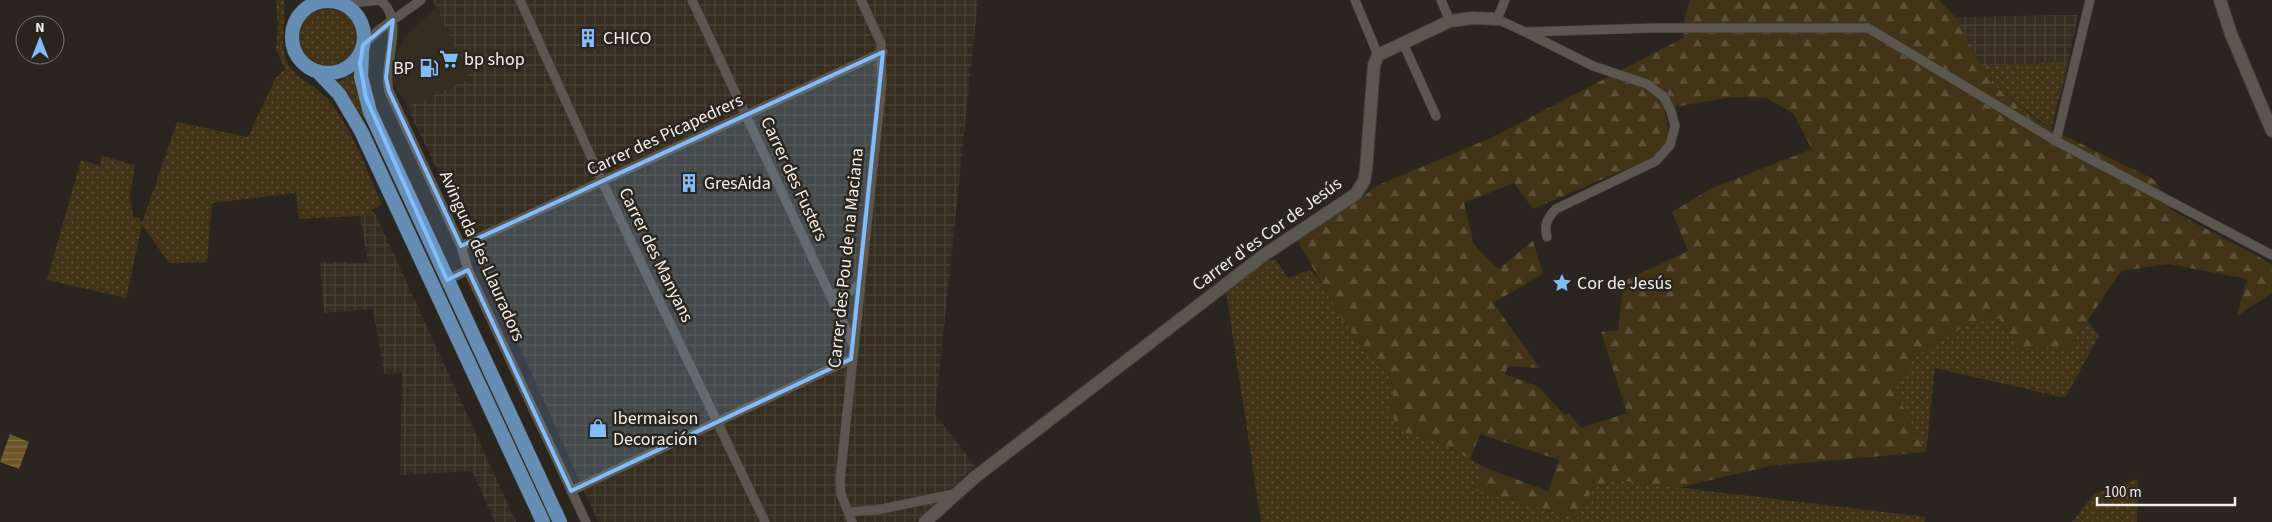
<svg xmlns="http://www.w3.org/2000/svg" width="2272" height="522" font-family="'Source Sans 3',sans-serif">
  <defs>
    <pattern id="industrial-grid" width="8" height="8" patternUnits="userSpaceOnUse" patternTransform="scale(1.25)"><rect width="8" height="8" fill="#352d20"/><path d="M0 4h8M4 0v8" fill="none" stroke="#494236"/></pattern>
    <pattern id="grass-dots" width="8" height="8" patternUnits="userSpaceOnUse" patternTransform="scale(1.25)"><rect width="8" height="8" fill="#423317"/><path d="M2 2h.1M6 6h.1" fill="none" stroke="#5e5139" stroke-width="1.8" stroke-linecap="round"/></pattern>
    <pattern id="forest-firs" width="22" height="20" patternUnits="userSpaceOnUse" patternTransform="scale(1.25)"><rect width="22" height="20" fill="#423317"/><path d="M5 1l3.5 6h-7zM16 11l3.5 6h-7z" fill="#5e5139"/></pattern>
    <pattern id="water-rules" width="6" height="5" patternUnits="userSpaceOnUse" patternTransform="scale(1.25)"><rect width="6" height="5" fill="#6e562a"/><path d="M0 2.5h6" fill="none" stroke="#836f49"/></pattern>
  </defs>
  <rect width="100%" height="100%" fill="#2a251e"/>
  <path fill="#352d20" d="M436,7l33,72 -62,28 -14,-25v-21l11,-23z"/>
  <path fill="url(#industrial-grid)" d="M433,0h545l-43,414 40,52 -60,56h-317l-101,-226 -90,-189 62,-28z
    M2078,15l-12,58 -4,-11 -80,4 -27,-49z
    M376,215l140,307h-21l-23,-51 -72,4 2,-102 -18,1 -11,-65 -49,4 -4,-51 48,1 -8,-47z"/>
  <path fill="url(#grass-dots)" d="M276,0h8c3,21 -6,44 4,64 8,14 29,23 40,35 24,30 38,70 54,105l-11,7 5,4 -77,4 -3,-26 -84,10 -5,59 -38,1 -27,-38 -16,73 -79,-18 34,-120 19,6 2,-10 33,9 -5,31 3,20 7,3 2,4 35,-101 71,15 27,-58 10,-10 -9,-20 2,-24z
    M299 38a29 29 0 1 1 58 0a29 29 0 1 1-58 0Z
    M2062,62l4,11 -15,56 -60,-46 -9,-17z
    M353,74l13,47 -30,-39z
    M1265,260h11l12,18 22,-8 11,12 23,40 24,32 22,21 3,16 -2,22 14,20 34,9 45,25 -9,23 102,28 17,-31 23,-7 309,37 -1,5h-664l-35,-230z
    M1998,316l19,32 39,-1 12,3 20,-29 11,15 -34,62 -130,-30 -9,84 -32,-61 21,-34 53,-33z
    M2138,479l-1,43h-65l22,-28z"/>
  <path fill="url(#forest-firs)" fill-rule="evenodd" d="M1690,0h249l16,17 36,66 54,43 110,54 16,30 101,54v29l-35,23 10,-37 -79,-15 -47,7 -53,79 -12,-3 -39,1 -19,-32 -30,8 -53,33 -20,34 31,61 -156,14 -93,22 -60,-8 -23,7 -17,31 -103,-28 10,-23 64,24 11,-31 -79,-26 -10,25 -31,-17 -34,-9 -8,-6 -6,-14 2,-22 -3,-16 -22,-21 -24,-32 -48,-84 63,-38 17,-14 117,-49 190,-99 2,-22zM1731,97l35,1 27,15 19,36 -102,40 -38,23 16,39 -64,30 -6,49 -17,2 26,81 -46,15 -12,-15 -4,2 -26,-28 -34,-13 3,-8 32,2 -47,-65 50,-29 -10,-33 -35,28 -24,-24 -10,-42 50,-20 19,26 117,-50c22,-19 20,-23 14,-50z"/>
  <path fill="url(#water-rules)" d="M10,434l19,8 -10,27 -19,-7z"/>
  <g fill="none" stroke-linecap="round" stroke-linejoin="round">
    <g stroke="#433f3a" stroke-width="10">
      <path id="street" d="M380,0c27,21 2,62 9,91l72,155 7,24 118,252
        M520,0l82,181 163,341
        M692,0l161,344
        M1355,0l23,55
        M1441,0l9,21
        M1505,0l-8,19 28,13 128,-4h215l188,113 216,114
        M342,4l39,-4
        M1527,33l66,33 54,18 17,13 7,14 4,15 -5,19 -14,16 -100,48c-9,9 -12,16 -9,28
        M1403,43l33,73
        M363,45l16,-15 42,-30
        M2056,141l34,-141
        M461,246l422,-194
        M447,280l21,-10
        M830,294h15l14,-9
        M571,491l280,-132
        M848,512l29,-2 77,-16
        M852,522l-11,-28 -1,-14 42,-398 -1,-39 -20,-43"/>
    </g>
    <g stroke="#433f3a" stroke-width="14">
      <path id="secondary" d="M2220,0l11,34 41,97
        M925,522l49,-44 290,-223 92,-61 8,-13 2,-11 8,-105 4,-10 72,-34 23,-3 24,1"/>
    </g>
    <g stroke="#433f3a" stroke-width="15">
      <path id="primary" d="M292 37a36 36 0 1 1 72 0a36 36 0 1 1-72 0Z
        M362,50l-1,27 9,35 190,410
        M317,71l22,23 22,37 182,391"/>
    </g>
    <use href="#street" stroke="#5b564e" stroke-width="9"/>
    <use href="#secondary" stroke="#5b564e" stroke-width="12"/>
    <use href="#primary" stroke="#668eb5" stroke-width="14"/>
  </g>
  <path fill="#82bcfa" fill-opacity="0.2" stroke="#82bcfa" stroke-width="4" stroke-linejoin="round" d="M393,20l-7,58 3,13 72,155 422,-194 -32,307 -280,132 -103,-221 -21,10 -81,-182 -6,-34 3,-19z"/>
  <defs>
    <g id="building-bare" transform="scale(1.5)"><path d="M-4-6H4V6H1V3H-1V6H-4ZM-2.5-4.3h1.7v1.8h-1.7ZM.8-4.3h1.7v1.8H.8ZM-2.5-1h1.7V.8h-1.7ZM.8-1h1.7V.8H.8Z" fill="#82bcfa" stroke="#2a251e" stroke-width="2.5" paint-order="stroke"/></g>
    <g id="supermarket-bare" transform="scale(1.5)"><path d="M-6-5.5h2.5l.6 2H6L4.5 2H-2.5L-4.4-4H-6ZM-1.5 3.2a1.3 1.3 0 1 0 .1 0ZM3 3.2a1.3 1.3 0 1 0 .1 0Z" fill="#82bcfa" stroke="#2a251e" stroke-width="2.5" paint-order="stroke"/></g>
    <g id="fuel-bare" transform="scale(1.5)"><path d="M-5.5-6h7V0h2V4h1.3V-2.5L3-4.5l.8-.8L6-3V5H2.5V1h-1V6h-7ZM-4.2-4.7v3.2H.2V-4.7Z" fill="#82bcfa" stroke="#2a251e" stroke-width="2.5" paint-order="stroke"/></g>
    <g id="sight-bare" transform="scale(1.5)"><path d="M0-6L1.8-2.2L6-1.7L2.9 1.2L3.7 5.4L0 3.3L-3.7 5.4L-2.9 1.2L-6-1.7L-1.8-2.2Z" fill="#82bcfa" stroke="#2a251e" stroke-width="2.5" paint-order="stroke"/></g>
    <g id="shop-bare" transform="scale(1.5)"><path d="M-5-2.5h2.3a2.7 3.5 0 0 1 5.4 0H5L5.5 6h-11ZM-1.5-2.5h3a1.5 2.3 0 0 0-3 0Z" fill="#82bcfa" stroke="#2a251e" stroke-width="2.5" paint-order="stroke"/></g>
  </defs>
  <g fill-rule="evenodd">
    <use href="#building-bare" x="588" y="38"/>
    <use href="#supermarket-bare" x="449" y="59"/>
    <use href="#fuel-bare" x="429" y="68"/>
    <use href="#building-bare" x="689" y="183"/>
    <use href="#sight-bare" x="1562" y="283"/>
    <use href="#shop-bare" x="598" y="428"/>
  </g>
  <g text-anchor="middle" dominant-baseline="central" stroke-width="5" stroke-linejoin="round" paint-order="stroke">
    <g font-size="18" fill="#f1eee9" stroke="#2a251e" text-anchor="start">
      <text x="603" y="38">CHICO</text>
      <text x="464" y="59">bp shop</text>
      <text x="414" y="68" text-anchor="end">BP</text>
      <text x="704" y="183">GresAida</text>
      <text x="1577" y="283">Cor de Jesús</text>
      <text x="613" y="418">Ibermaison<tspan x="613" dy="21">Decoración</tspan></text>
    </g>
    <g font-size="18" fill="#f1eee9" stroke="#2a251e">
      <text transform="translate(665 135) rotate(-25)">Carrer des Picapedrers</text>
      <text transform="translate(794 179) rotate(65)">Carrer des Fusters</text>
      <text transform="translate(1267 234) rotate(-36)">Carrer d'es Cor de Jesús</text>
      <text transform="translate(656 255) rotate(64)">Carrer des Manyans</text>
      <text transform="translate(482 256) rotate(66)">Avinguda des Llauradors</text>
      <text transform="translate(846 258) rotate(-84)">Carrer des Pou de na Maciana</text>
    </g>
  </g>
  <g transform="translate(40 40)"><circle r="24" fill="#2a251e" stroke="#7a756f"/>
  <path d="M0-4L9 19L0 12L-9 19Z" fill="#82bcfa"/>
  <text y="-8" font-size="14" font-weight="bold" text-anchor="middle" fill="#f1eee9">N</text>
  </g>
  <path d="M2097 497v8h138v-8" fill="none" stroke="#f1eee9" stroke-width="2.5"/>
  <text x="2104" y="497" font-size="15" fill="#f1eee9" stroke="#2a251e" stroke-width="4" paint-order="stroke">100 m</text>
</svg>
